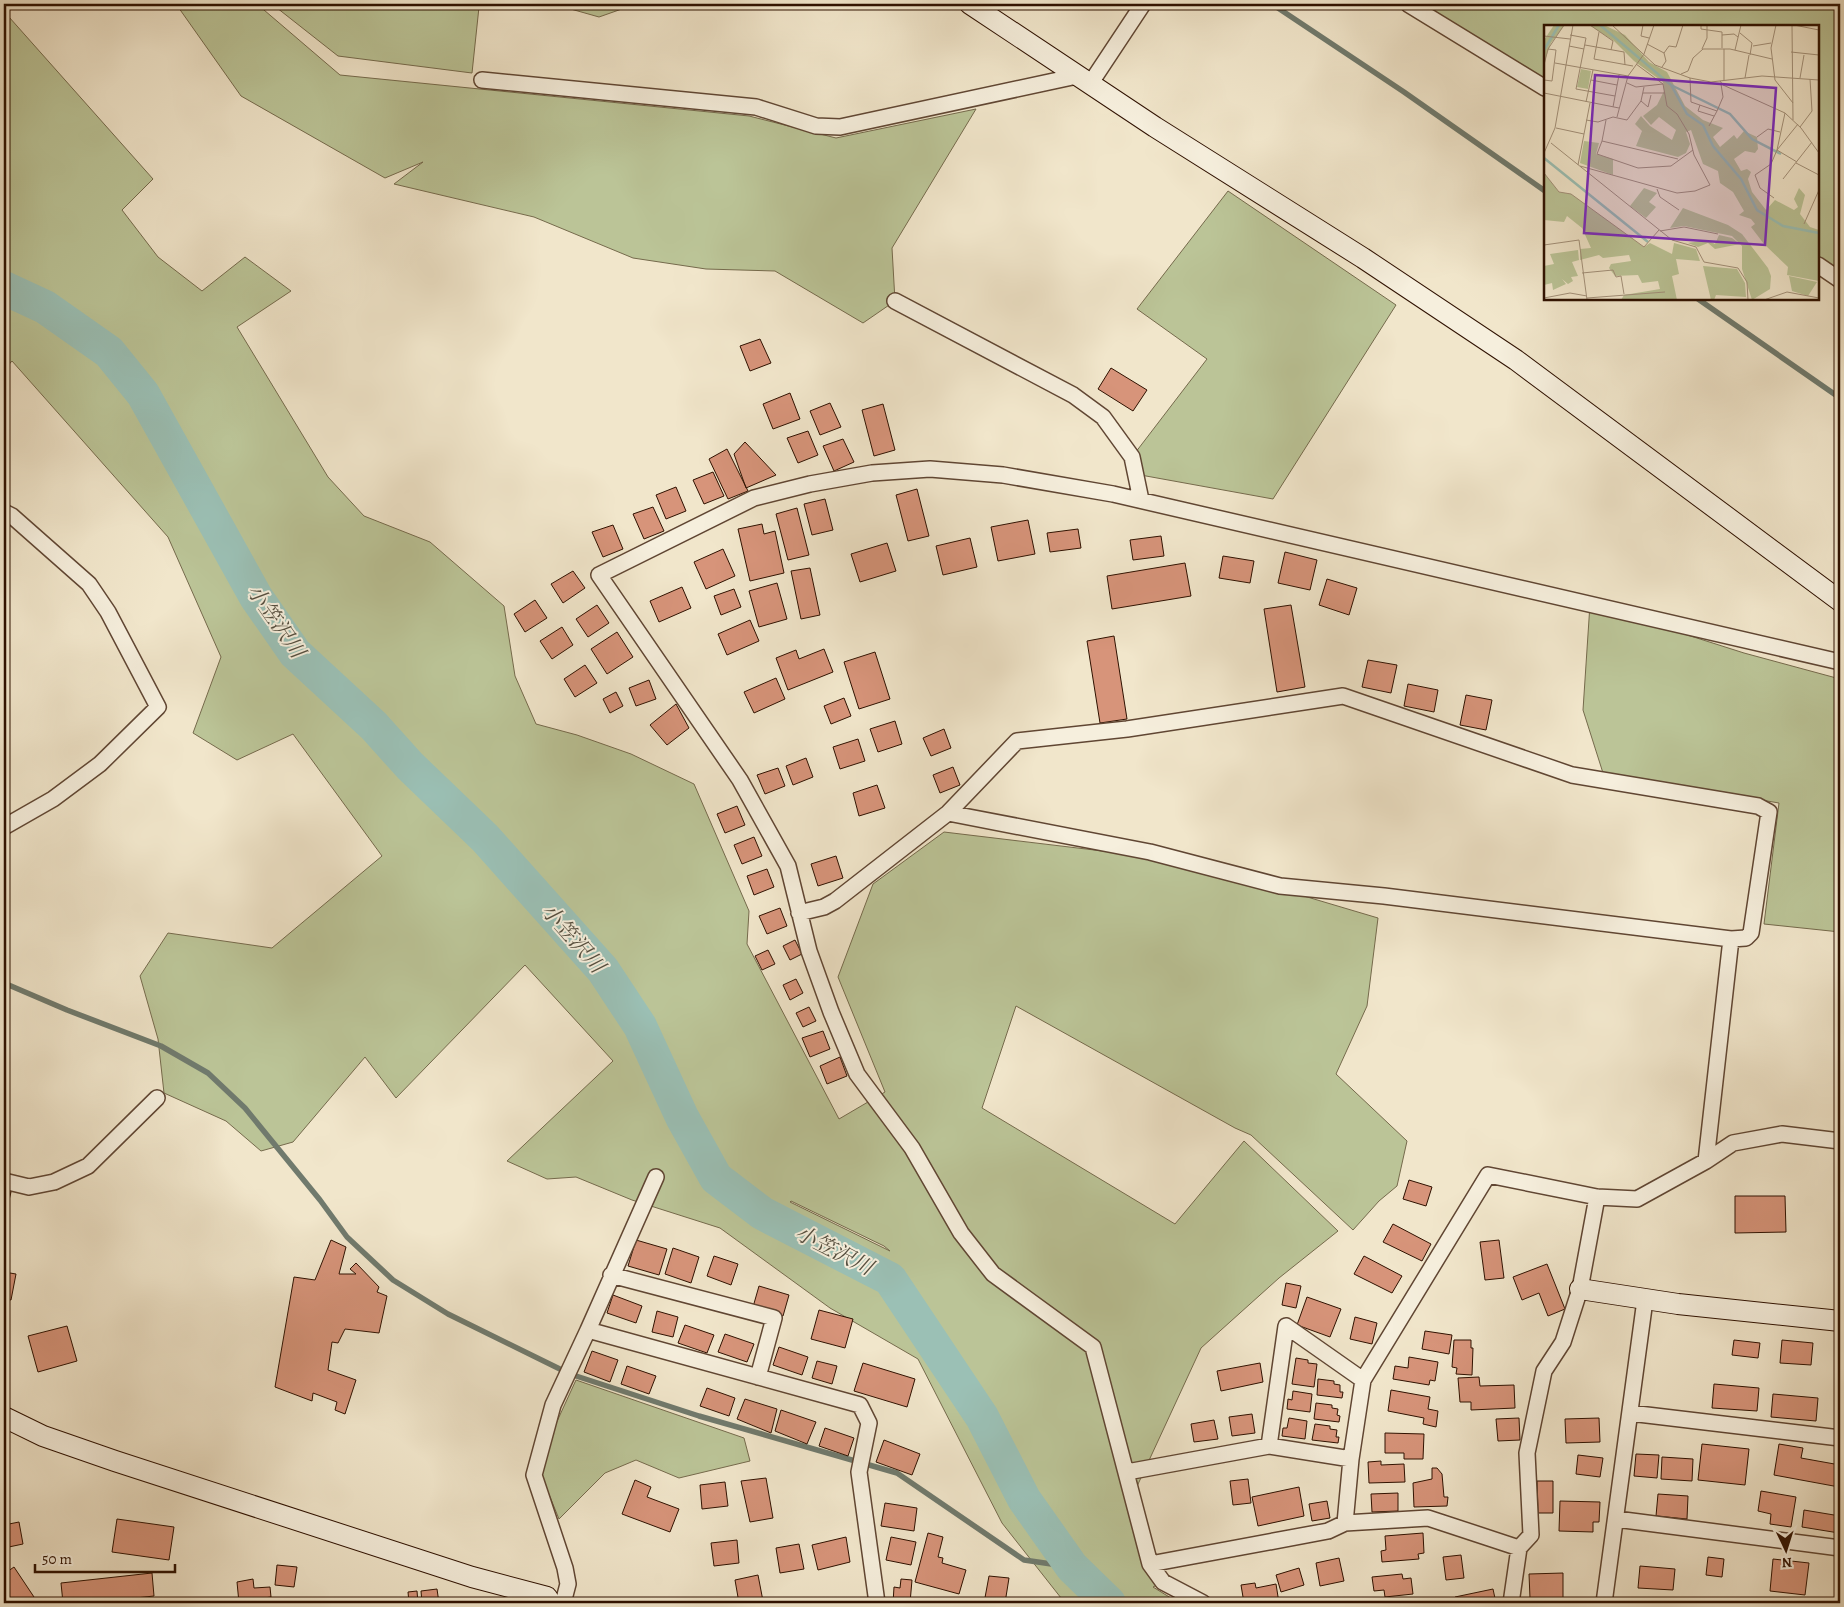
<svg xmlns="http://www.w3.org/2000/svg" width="1844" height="1607" font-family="Alegreya,'Noto Serif JP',serif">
  <rect width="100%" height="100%" fill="#f1e6cb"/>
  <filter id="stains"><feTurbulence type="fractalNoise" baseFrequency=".004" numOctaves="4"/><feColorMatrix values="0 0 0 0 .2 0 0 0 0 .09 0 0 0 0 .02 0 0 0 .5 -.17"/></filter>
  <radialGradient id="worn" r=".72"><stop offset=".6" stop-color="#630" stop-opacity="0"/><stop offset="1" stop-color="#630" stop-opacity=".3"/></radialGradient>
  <path fill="#bbc497" stroke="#756a4c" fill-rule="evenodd" d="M176,4h81l83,71 409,41 87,22 140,-29 -84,139 3,53 -32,22 -88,-52 -69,-2 -73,-11 -99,-41 -140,-33 29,-22 -38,16 -144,-82z
    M272,4h210l-3,3 -7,66 -134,-17z
    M553,4h83l-37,13z
    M1408,4h432v276l-22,-15v-239h-273v62z
    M4,14l5,3 144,162 -31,31 36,47 44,34 43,-34 46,34 -54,36 91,150 36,39 66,26 74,64 11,70 21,48 41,11 54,19 63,30 55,127 -2,33 92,175 46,-27 -47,-115 35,-93 71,-52 242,29 192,57 -11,88 -31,68 71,67 -10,45 -18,15 -26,29 -102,-95 -16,-7 -219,-122 -34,102 193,116 69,-83 94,90 -59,47 -78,70 -68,147 30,87 -10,5 26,16h-114l-63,-80 -84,-164 -88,-51 -110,-80 -88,-28 -56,-23 -29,2 -40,-18 106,-100 -88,-96 -129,133 -31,-41 -72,85 -32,9 -35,-30 -62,-28 -6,-54 -18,-63 28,-43 104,15 110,-92 -89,-122 -56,26 -44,-27 28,-76 -53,-120 -156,-176 -8,9zM791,1201l93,45 6,5 -100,-49z
    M1228,191l168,114 -123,194 -138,-25 -3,-17 75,-98 -70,-50z
    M1590,604l154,49 96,26v253l-76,-8 15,-121 -176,-30 -20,-63z
    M576,1380l168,58 6,23 -71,17 -43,-18 -31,13 -46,46 -22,-54z"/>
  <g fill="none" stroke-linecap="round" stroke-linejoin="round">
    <path stroke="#707a6d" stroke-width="5.5" d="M1272,4l132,88 141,99
      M1698,299l142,99
      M4,983l63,27 94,36 47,27 37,35 75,92 27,37 46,43 55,34 122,60 129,42 198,57 127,87 48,7"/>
    <path stroke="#9bc0b5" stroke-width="34" d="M4,288l41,19 64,45 34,42 113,203 39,56 79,73 36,40 75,72 118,132 37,56 42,91 34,61 46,35 128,66 92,138 42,82 48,68 37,36"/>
  </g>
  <path fill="#d7947a" stroke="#2f1100" d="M760,339l11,24 -21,8 -10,-25z
    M1111,368l36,22 -14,21 -35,-22z
    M790,393l10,26 -27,10 -10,-25z
    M830,403l11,24 -21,8 -10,-24z
    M883,404l12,46 -21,6 -12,-46z
    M808,431l10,24 -20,8 -11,-25z
    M843,439l11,23 -20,9 -11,-25z
    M745,442l31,33 -30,13 -12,-34z
    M727,449l21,42 -20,8 -19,-40z
    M713,472l11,24 -20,8 -11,-24z
    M676,487l10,24 -20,8 -10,-24z
    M917,489l12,47 -21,5 -12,-46z
    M825,499l8,31 -21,5 -8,-31z
    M653,507l11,24 -20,8 -11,-25z
    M797,508l12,47 -21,5 -12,-46z
    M1028,520l7,34 -37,7 -7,-34z
    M762,524l2,10 11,-3 9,42 -34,8 -12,-52z
    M613,525l10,24 -20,8 -11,-25z
    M1078,529l3,19 -31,4 -3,-19z
    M1161,536l3,20 -31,4 -3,-20z
    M970,538l7,29 -34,8 -7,-29z
    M887,543l9,28 -36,11 -9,-28z
    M723,549l12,27 -29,13 -12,-27z
    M1285,552l32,8 -7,30 -32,-7z
    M1223,556l31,5 -4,22 -31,-5z
    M1185,563l6,33 -79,13 -5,-33z
    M810,568l10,47 -19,4 -10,-48z
    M573,571l12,17 -22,15 -12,-19z
    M1327,579l30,9 -8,27 -30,-10z
    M777,583l10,36 -28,8 -10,-36z
    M682,587l9,21 -32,14 -9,-21z
    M734,589l7,18 -20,8 -7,-19z
    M535,600l12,18 -22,14 -11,-18z
    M597,605l12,18 -21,14 -12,-18z
    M1291,605l14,82 -28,5 -13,-83z
    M750,620l9,21 -32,14 -9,-21z
    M562,627l11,18 -21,14 -12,-18z
    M617,632l16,25 -26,17 -16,-25z
    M1114,636l13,83 -27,4 -13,-82z
    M824,649l9,23 -45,18 -12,-32 20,-8 3,9z
    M875,652l15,47 -31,10 -15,-47z
    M1368,660l29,5 -6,28 -29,-6z
    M585,665l12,18 -22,14 -11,-18z
    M776,678l9,21 -31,14 -10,-21z
    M649,680l7,19 -20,7 -7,-18z
    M1408,684l30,6 -4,22 -30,-6z
    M616,692l7,14 -13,7 -7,-14z
    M1466,695l26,5 -6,30 -26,-5z
    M844,698l7,18 -20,8 -7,-18z
    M676,704l13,24 -22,17 -17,-20z
    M895,721l7,23 -24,8 -8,-23z
    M944,729l7,19 -20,8 -8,-18z
    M858,739l7,22 -25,8 -7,-22z
    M806,758l7,19 -20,8 -7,-19z
    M953,767l7,18 -20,8 -7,-18z
    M778,768l7,18 -20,8 -8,-19z
    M877,785l8,23 -26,8 -6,-23z
    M737,806l8,19 -20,8 -8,-19z
    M754,837l8,19 -20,8 -8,-19z
    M836,856l7,22 -25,8 -7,-22z
    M767,869l7,18 -20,8 -7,-19z
    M780,908l7,18 -20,8 -8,-18z
    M795,940l7,14 -12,6 -7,-14z
    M768,950l7,14 -13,6 -7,-14z
    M796,979l7,14 -13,7 -7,-15z
    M809,1007l7,14 -13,6 -7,-14z
    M823,1031l7,18 -20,8 -8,-19z
    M840,1057l7,19 -20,8 -7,-18z
    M1409,1180l23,7 -6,19 -23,-7z
    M4,1190l7,2 -6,25h-1z
    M1735,1196h50l1,36 -51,1z
    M1393,1224l38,20 -9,17 -39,-19z
    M331,1240l15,7 -7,27h17l-6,-5 6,-6 23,24 -2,5 10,4 -8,37 -34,-4 -7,14 -6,-1 -4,28 28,10 -11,34 -10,-4 2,-8 -24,-9 -1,8 -37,-14 19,-110 21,3z
    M636,1240l31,9 -8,26 -31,-9z
    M1499,1240l5,38 -19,2 -5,-38z
    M673,1248l26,9 -8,26 -26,-9z
    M714,1256l24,8 -7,21 -24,-9z
    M1364,1256l38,20 -10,17 -38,-19z
    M1547,1264l18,45 -17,7 -9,-23 -17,7 -9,-23z
    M4,1272l12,2 -5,26 -7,-1z
    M1286,1283l15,3 -5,22 -14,-3z
    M759,1286l30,9 -6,21 -30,-9z
    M613,1295l29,11 -6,17 -29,-10z
    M1307,1297l34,12 -11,28 -33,-12z
    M819,1310l34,9 -8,29 -34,-9z
    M657,1311l21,6 -5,20 -21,-5z
    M1355,1317l22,6 -5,21 -22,-5z
    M685,1325l29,10 -7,18 -29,-10z
    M67,1326l10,35 -39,11 -10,-36z
    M1425,1331l27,4 -3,19 -27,-5z
    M725,1334l29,10 -7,18 -29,-10z
    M1454,1340h17v8h2l-1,27 -16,-1 1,-6 -5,-1z
    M1734,1340l26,3 -2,15 -26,-3z
    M1782,1340l31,3 -2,22 -31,-2z
    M779,1347l29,10 -6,18 -29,-10z
    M1838,1350h2v19h-4z
    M592,1351l26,9 -8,22 -26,-10z
    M1409,1357l29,5 -3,19 -5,-1 -1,5 -36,-6 2,-13 13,2z
    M1296,1358l12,2v3l9,1 -3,23 -22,-3z
    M817,1361l20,5 -5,18 -20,-6z
    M863,1363l52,16 -8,28 -53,-16z
    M1260,1363l3,19 -42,9 -4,-20z
    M627,1366l29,10 -7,18 -28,-10z
    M1479,1377l1,9 34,-1 1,23 -44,2v-8h-11l-2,-24z
    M1318,1379l16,2v3l6,1v7h3l-1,6 -25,-3z
    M1714,1384l45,4 -2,23 -45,-3z
    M707,1388l28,10 -6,18 -29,-10z
    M1391,1390l39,7 -2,12 10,2 -2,16 -13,-3 1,-6 -36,-7z
    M1293,1391l19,3 -2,18 -23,-3 1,-10 4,1z
    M1773,1394l45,4 -2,23 -45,-4z
    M745,1399l32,10 -6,24 -34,-14z
    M1316,1403l16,2v3l6,1 -1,6 3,1 -1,6 -25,-3z
    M1837,1405h3v20h-4z
    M781,1410l35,12 -9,22 -32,-13z
    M1252,1414l3,19 -23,3 -3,-19z
    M1289,1418l18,3 -2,18 -23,-3 1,-8h4z
    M1519,1418l1,22 -22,1 -2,-22z
    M1599,1418l1,24 -34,1 -1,-24z
    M1214,1420l4,19 -24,3 -3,-18z
    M1315,1424l15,2v3l7,1 -1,7h3l-1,6 -26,-3z
    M825,1428l29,10 -6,18 -29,-10z
    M1385,1433l39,1 -1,25h-19v-6h-19z
    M884,1440l36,14 -8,21 -36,-13z
    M1702,1444l47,5 -4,36 -47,-5z
    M1779,1444l24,4 -2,10 39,7 -1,22 -65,-12z
    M1636,1454l23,1 -2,23 -23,-2z
    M1578,1455l25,3 -3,19 -24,-3z
    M1662,1457l31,2 -1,22 -31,-2z
    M1381,1461v4l23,-1 1,18 -36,1 -1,-21z
    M1432,1468h5l5,6 2,23h4l-1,9 -33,1 -1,-24 19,-4z
    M766,1478l7,40 -23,4 -9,-41z
    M1248,1479l3,24 -18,2 -3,-24z
    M635,1480l16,7 -4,10 32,12 -9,23 -48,-18z
    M1537,1481h16v32h-15z
    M725,1482l3,24 -26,3 -2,-24z
    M1299,1487l5,29 -46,10 -6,-29z
    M1761,1491l35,6 -5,30 -21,-3 1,-10 -13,-3z
    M1398,1493v18l-26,1 -1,-18z
    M1658,1494l30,2 -1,23 -31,-3z
    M1327,1501l3,17 -18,3 -3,-17z
    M1560,1501l40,1 -1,20h-6v10l-34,-1z
    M885,1503l32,5 -3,23 -33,-5z
    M1804,1510l36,6 -1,17 -37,-6z
    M117,1519l57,8 -5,33 -57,-8z
    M19,1522l4,22 -19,4v-23z
    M928,1533l15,4 -5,20 5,1 -1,5 24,7 -7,24 -44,-12z
    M1423,1533l1,20 -6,1 1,5 -37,3 -1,-11 5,-1 -1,-14z
    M846,1537l4,25 -32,8 -6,-25z
    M891,1537l25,5 -5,23 -25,-5z
    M737,1540l2,23 -25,3 -3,-23z
    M799,1544l5,25 -24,4 -4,-25z
    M1461,1555l3,23 -18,2 -3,-23z
    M1708,1557l16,2 -2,18 -16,-2z
    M1339,1558l5,23 -24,5 -4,-23z
    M1773,1559l36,4 -4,32 -35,-4z
    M277,1565l20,2 -3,20 -19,-2z
    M1640,1566l35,3 -2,21 -35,-2z
    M14,1567l24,36h-34v-29z
    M1299,1568l5,17 -23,7 -5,-17z
    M152,1573l2,23 -65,7h-26l-2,-20z
    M1563,1573v25h-33l-1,-24z
    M1402,1574l1,5 8,-1 2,16 -28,3 -1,-7 -10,1 -2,-14z
    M758,1575l5,26 -24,2 -4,-23z
    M989,1576l20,2 -4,25h-21z
    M253,1579l1,9 16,-1 1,10 -15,2 1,4h-18l-2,-21z
    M901,1579l11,1 -2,23h-17l1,-16 6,1z
    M1255,1583l1,5 20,-4 3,19h-35l-3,-18z
    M437,1589l2,14h-17l-1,-12z
    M1493,1589l3,14h-40l-1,-6z
    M417,1591l1,12h-9l-1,-11z"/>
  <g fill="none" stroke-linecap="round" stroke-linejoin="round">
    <g stroke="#604633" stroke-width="18">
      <path id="street" d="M1408,4l137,84
        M482,80l274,27 60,19 24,1 237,-51
        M1090,84l53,-80
        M1818,265l22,15
        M895,301l178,94 30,22 29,40 9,43
        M4,512l8,4 77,68 19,28 50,95 -58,57 -47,35 -49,28
        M948,813l202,39 130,34 104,10 347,43 -25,222
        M799,913l25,-6 11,-6 113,-88 69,-72 110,-12 216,-33 229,79 186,31 11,6 -18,121 -5,5 -15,1
        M656,1177l-68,153 272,75 9,18 -10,49 18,131
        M4,1181l25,6 25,-5 34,-16 69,-68
        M611,1275l163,43 -16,59
        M1630,1413l210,25
        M1269,1446l17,-120 77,54
        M1127,1472l142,-26 82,13
        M1616,1519l224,29
        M1345,1523l6,-64 12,-79 125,-205 109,22 40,2 69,-38 27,-18 49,-9 58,7
        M1150,1564l178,-33 17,-8 83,-5 91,30
        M563,1603l5,-19 -3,-16 -31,-93 19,-70 35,-75
        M1203,1603l-40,-21 -13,-18 -57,-217 -100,-73 -32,-41 -49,-85 -55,-74 -26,-62 -22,-61 -21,-85 -48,-86 -141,-205 155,-77 56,-14 62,-11 58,-4 73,6 110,19 727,168
        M1511,1603l8,-55 12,-13 -4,-82 17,-82 19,-29 17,-53 17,-92
        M1604,1603l41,-303"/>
    </g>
    <g stroke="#2f1100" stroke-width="22">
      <path id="secondary" d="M970,4l185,123 208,131 153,102 324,241
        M1580,1289l98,15 162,17
        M4,1417l39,19 72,25 357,116 75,20 4,6"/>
    </g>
    <use href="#street" stroke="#f6efdd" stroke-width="15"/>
    <use href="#secondary" stroke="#f6efdd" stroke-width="20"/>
  </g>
  <g text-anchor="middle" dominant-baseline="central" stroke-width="4" stroke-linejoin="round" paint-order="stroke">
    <g font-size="21" font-style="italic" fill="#554e3f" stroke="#f6efdd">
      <text transform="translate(276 621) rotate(55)">小笠沢川</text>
      <text transform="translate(573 938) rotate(49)">小笠沢川</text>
      <text transform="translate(834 1250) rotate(27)">小笠沢川</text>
    </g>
  </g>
  <g transform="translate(1544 25)">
    <rect width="275" height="275" fill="#f1e6cb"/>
    <path d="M10,0h11l-14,18 -7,20v-23zM45,0h15l21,10 24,27 18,10 18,34 18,14 20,8 -10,9 7,10 14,-12 3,4 7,-8 13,6 1,12 -3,4 -10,-2 -11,8 7,12 6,-2 4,3 -3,7 4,13 14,18 9,-10 19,10 4,-3 -4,-8 5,-11 6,7 -5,19 10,13 9,3v51l-32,-6 1,-8 -24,-23 -13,-17 4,-3 -4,-5 -12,-4 5,-4 -11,-19 -13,-9 -2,-12 -15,-7 -12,-34 -5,2 4,12 -4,9 -8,4 -42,-11 6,-15 -7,-7 6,-8 9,10 22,14 4,-10 -17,-13 -8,8 -8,-9 14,-11 7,-14 -1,-9 -29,-21 -20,-20zM37,44l10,2 -3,18 -11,-2zM40,116l15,2 -3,11 17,5v16l-33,-12zM0,148l15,19 12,2 73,53 6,-4 22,11 2,-11 22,6 4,12 -24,-2 3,15 -7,2 5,24h-56l3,-5 36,-6 -2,-8 -16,2 -4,-8 -23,1 -6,-8 2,-4 20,-3 -2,-6 -26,3 -4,-3 -19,5v-11l11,-1 -9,-20 -15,-12 -3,6 -20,-2zM100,163l13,5 -8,9 7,5 -10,11 -16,-12zM139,183l45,17 14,9 26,34 3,8 -1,13 -18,11 -10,-31v-23l-10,-10 -48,-10 -14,2zM175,210l13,3 8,6 -25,5 -7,-6 -10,4 -10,-4 19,-3 8,4zM34,225l1,10 -7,2 6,14 -7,1 2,4 -5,3 -6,-5 4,5 -13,6 -1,-7 -8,2v-19l10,-2 -4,-10zM159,241l34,3 8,14 1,14 -30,-2 -2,5h-3zM245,251l28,6 -9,14 -16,-5z" fill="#bbc497"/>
    <path fill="none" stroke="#9bc0b5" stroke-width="2.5" d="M56,0l71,60 16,29 16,11 10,21 28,33 16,31 26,16 36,7M0,25l15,-25M127,60l59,29 22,25 29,15M0,133l104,84"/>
    <path fill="none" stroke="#a3917a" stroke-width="1" d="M46,0l23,16 -2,9M68,0l43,40 35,13 21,4 51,-6 57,4M99,0l-2,11 8,2M157,0v4l21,3v16M232,0l-5,23 4,32 18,23M248,0l1,95M250,0l25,5M55,7l-5,27 39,7M196,8l12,10 -2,12M26,10l16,3 -10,51 39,7M178,10l12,-1 4,3M0,11l26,3M103,19l17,9M41,20l39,7 1,13M25,21l15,3M209,21l18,-3M4,24l16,-24M158,24l5,-11v-13M180,24v31M191,25l6,-25M247,27l28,3M11,38l73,13M0,40l4,-16 8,1 -4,31 -8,-1M118,42l4,-6 -2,-8 5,-7 7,1 7,-22M137,49l7,-3 5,-13 10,-9h27l42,10M146,53l1,24 26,9 -8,15M201,53l4,-23M256,53l4,-23M47,55l26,5M176,56l3,4 62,28 16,15 18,25M83,58l9,4 27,-3M0,68l75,15M99,68h22M97,76l7,6 3,-12M42,77l7,-32M156,80l-2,6 16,5M69,82l6,-32M173,86l6,-14 -2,-13M73,92l11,-41 16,-22 10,-29M42,95l12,2 15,-5 14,3 14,-19 3,-14M62,95l-4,21 76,18M256,102l12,-16 -2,-32M12,103l28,6M213,112l11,-8 12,3M58,116l-5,13 41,14 33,-2 22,-16M7,118l121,97 24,7 8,15 34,6 9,14 1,18M0,128l11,-25 18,-103M253,137l-20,-12 21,-26M252,138l23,12M34,140l12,-62M36,141l97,27 18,-2 15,-6 -16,-30 -5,-21 -12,-20 -10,-8 -4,-22 -27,-20M0,148l15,19 12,2 73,53 15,-17M239,154l29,-37M113,164l3,8 19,13M230,173l-14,-10 -5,-13 16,-11 6,-14 8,-37M260,199l15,-34M116,206l24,-4 34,7M0,220l35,-5 8,60M38,248l31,-3 3,7 5,-1 3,18M0,273l26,-5 17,3M43,273l78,-6M220,275l23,-8 32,6"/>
    <path fill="#7b2cbf" fill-opacity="0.15" stroke="#7b2cbf" stroke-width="2.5" d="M51,50l181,13 -11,157 -181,-12z"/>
    <rect width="275" height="275" fill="none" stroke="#2f1100" stroke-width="2.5"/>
  </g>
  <rect width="1844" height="1607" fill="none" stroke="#f1e6cb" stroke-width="20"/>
  <rect x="5" y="5" width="1834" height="1597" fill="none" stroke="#2f1100" stroke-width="2.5"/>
  <rect x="10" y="10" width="1824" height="1587" fill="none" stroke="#2f1100"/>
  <g transform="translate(1786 1550) rotate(176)" stroke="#f6efdd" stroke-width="4" paint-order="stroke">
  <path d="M0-4L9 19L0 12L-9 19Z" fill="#2f1100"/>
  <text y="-8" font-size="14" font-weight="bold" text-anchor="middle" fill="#2f1100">N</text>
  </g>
  <path d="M35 1564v8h140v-8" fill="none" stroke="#2f1100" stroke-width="2.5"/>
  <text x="42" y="1564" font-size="15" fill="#2f1100" stroke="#f6efdd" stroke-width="4" paint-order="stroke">50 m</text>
  <rect width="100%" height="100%" filter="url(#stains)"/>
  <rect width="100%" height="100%" fill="url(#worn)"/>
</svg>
